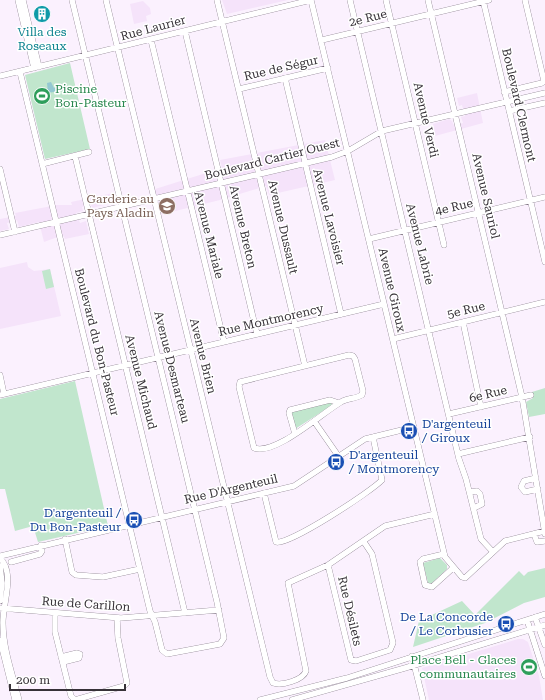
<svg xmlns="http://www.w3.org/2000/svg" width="545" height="700" font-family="'Roboto Serif',serif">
  <rect width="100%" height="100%" fill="#fbf1fe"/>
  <path fill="#f5e3fa" d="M222,0h66l-61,14z
    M143,1l7,7 1,6 -5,2 1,5 -13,3 -4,-20z
    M477,93l6,30 -48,13 -2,-12 16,-5 3,2 2,5 9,-3 -2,-6 4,-1 -3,-11 -3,1 -2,-8z
    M325,140l10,40 -66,15 -3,-9 -46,14 -61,15 -7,-25 70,-22 -2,-8z
    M113,193l3,9 -24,6 -1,-3 -9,2 1,4 -7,2 4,10 6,-2 3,13 -24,5 -2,-4 -19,7 -5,-20 -20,5 -2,-7 -10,3 2,6 -9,2v-12l16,-3 -1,-3 42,-8h15l-1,-3z
    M27,262l1,5 6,4 16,-2 11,47 -61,13v-61z
    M518,639h5l5,3 11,34 4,24h-114l-7,-32z"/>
  <path fill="#c1e6cd" d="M70,63l20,86 -45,10 -20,-84z
    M50,269l4,18 -8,2 -4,-18z
    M75,381l33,145 -70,16 -5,-16 -18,5 -10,-42h-5v-90z
    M545,388v26l-16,3 -3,-15 7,-4 -1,-6z
    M330,402l2,2 -1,2 -36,23 -4,-17z
    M440,558l7,7v4l-15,14h-4l-5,-20z
    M545,568v29l-21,6 -39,20 -72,24 6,-26 43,-20 13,14 44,-44 5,5 4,-4z"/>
  <path fill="#94c8d2" d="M51,82l3,6 9,-2 1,4 -16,3 -1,-10z"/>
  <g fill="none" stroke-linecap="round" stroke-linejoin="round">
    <g stroke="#7d7180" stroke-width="6">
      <path id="minor" d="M18,0l16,68
        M23,0l16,67
        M106,0l164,677 3,6c9,3 30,-3 33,-12l-18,-88 40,-18 57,-39 50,-12
        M217,0l88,366
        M311,0l134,557 17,20 3,1 40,-37 40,-10
        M350,0l109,459 7,20 15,60 12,13
        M386,0l58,245
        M428,0l94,397 23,137
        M483,0l62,262
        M185,31l72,303
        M151,40l73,302
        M322,40l167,-40
        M20,72l130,539 5,11 7,28 5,4 53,-10 4,-6 -7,-36 -145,-602
        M0,76l311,-76
        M285,78l56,236
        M239,89l89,-21
        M504,92l38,-9 2,-2 -19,-81
        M509,111l36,-8
        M75,156l110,457
        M42,164l47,-12
        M0,169l15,63
        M0,235l332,-78 16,-6 34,-20 163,-38
        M369,239l176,-42
        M463,322l18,85
        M393,339l152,-37
        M349,355l4,1 2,3 8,32 -1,4c-7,4 -15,3 -21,7 -19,11 -66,54 -87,46l-15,-61 1,-5z
        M0,375l4,19
        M0,395l384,-91
        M449,414l82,-19
        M314,421l25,36
        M295,434l-6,-21 1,-3 40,-10 9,3
        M458,454l72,-17
        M536,478l-12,3 -3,6 4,5 13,-3
        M470,492l7,-1 3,3 2,10 -8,4
        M264,493l12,49c12,4 96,-51 106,-62l-9,-43
        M534,534l3,8 8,-1
        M65,539l7,33 4,3 27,2 37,-8
        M444,554l-21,5 -3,3 5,23 7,2 21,-19
        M0,556l294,-70 71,-47 49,-12
        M0,558c16,16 2,46 3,66 0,25 10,52 16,76
        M11,562l29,-8 2,-3 -1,-6
        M328,565l23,95 5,1 34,-11 3,-7 -21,-89 -8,-12
        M0,566l2,17 -2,18
        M0,608l121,10 98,-8
        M55,613v19l16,64 4,4 49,-14 3,-3 -9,-45 -1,-20
        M535,617l10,28
        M527,620l18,56
        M0,640l15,60
        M412,656l11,44
        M61,657l16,-4 3,1 -1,4 -16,4
        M260,700l87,-22 198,-64
        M292,700l113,-32 140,-43"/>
    </g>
    <use href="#minor" stroke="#fff" stroke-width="5.5"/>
  </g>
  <defs>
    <g id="building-disc" transform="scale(0.9)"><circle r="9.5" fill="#0f9aa8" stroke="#fff"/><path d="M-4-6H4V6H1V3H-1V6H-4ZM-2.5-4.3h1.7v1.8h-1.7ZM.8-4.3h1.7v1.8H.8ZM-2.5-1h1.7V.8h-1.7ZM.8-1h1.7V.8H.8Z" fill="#fff"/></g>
    <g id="stadium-disc" transform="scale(0.9)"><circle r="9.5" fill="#2e9e5b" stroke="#fff"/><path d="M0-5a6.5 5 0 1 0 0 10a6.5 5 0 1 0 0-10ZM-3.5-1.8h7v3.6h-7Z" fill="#fff"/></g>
    <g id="school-disc" transform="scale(0.9)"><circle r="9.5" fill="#8d6e63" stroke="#fff"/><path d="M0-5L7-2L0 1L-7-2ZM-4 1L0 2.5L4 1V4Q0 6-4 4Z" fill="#fff"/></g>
    <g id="bus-disc" transform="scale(0.9)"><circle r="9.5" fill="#1a4fb4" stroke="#fff"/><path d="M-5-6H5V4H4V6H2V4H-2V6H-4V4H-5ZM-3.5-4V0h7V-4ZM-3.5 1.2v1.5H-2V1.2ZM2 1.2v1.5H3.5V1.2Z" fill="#fff"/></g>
  </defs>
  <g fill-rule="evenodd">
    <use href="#building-disc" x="42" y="14"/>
    <use href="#stadium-disc" x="42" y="96"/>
    <use href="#school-disc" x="167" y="206"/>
    <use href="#bus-disc" x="409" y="431"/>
    <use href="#bus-disc" x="336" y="462"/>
    <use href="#bus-disc" x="134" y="520"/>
    <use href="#bus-disc" x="506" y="624"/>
    <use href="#stadium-disc" x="529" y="667"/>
  </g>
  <g text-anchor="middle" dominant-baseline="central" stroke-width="3" stroke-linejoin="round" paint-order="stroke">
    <g font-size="12" fill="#373238" stroke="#fff">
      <text transform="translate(368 18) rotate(-14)">2e Rue</text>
      <text transform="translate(153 28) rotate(-15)">Rue Laurier</text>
      <text transform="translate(281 68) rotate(-13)">Rue de Ségur</text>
      <text transform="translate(519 105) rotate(77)">Boulevard Clermont</text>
      <text transform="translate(426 120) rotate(77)">Avenue Verdi</text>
      <text transform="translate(272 159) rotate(-14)">Boulevard Cartier Ouest</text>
      <text transform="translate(486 196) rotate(77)">Avenue Sauriol</text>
      <text transform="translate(454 207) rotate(-13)">4e Rue</text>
      <text transform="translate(329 217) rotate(76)">Avenue Lavoisier</text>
      <text transform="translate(243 227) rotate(77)">Avenue Breton</text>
      <text transform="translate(283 227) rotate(77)">Avenue Dussault</text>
      <text transform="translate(209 235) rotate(76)">Avenue Mariale</text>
      <text transform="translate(420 244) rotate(76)">Avenue Labrie</text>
      <text transform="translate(392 290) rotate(77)">Avenue Giroux</text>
      <text transform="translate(466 310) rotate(-13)">5e Rue</text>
      <text transform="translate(271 320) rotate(-13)">Rue Montmorency</text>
      <text transform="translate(97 342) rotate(76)">Boulevard du Bon-Pasteur</text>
      <text transform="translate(203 356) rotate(76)">Avenue Brien</text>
      <text transform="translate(172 367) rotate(76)">Avenue Desmarteau</text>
      <text transform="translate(141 382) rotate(76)">Avenue Michaud</text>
      <text transform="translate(488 394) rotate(-13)">6e Rue</text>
      <text transform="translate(231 489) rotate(-13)">Rue D'Argenteuil</text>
      <text transform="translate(86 604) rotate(4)">Rue de Carillon</text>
      <text transform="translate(350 611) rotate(77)">Rue Désilets</text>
    </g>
    <g font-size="12" fill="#0d838f" stroke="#fff">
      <text x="42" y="32">Villa des<tspan x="42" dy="14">Roseaux</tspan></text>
    </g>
    <g font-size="12" fill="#27864d" stroke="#fff" text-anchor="start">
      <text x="55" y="89">Piscine<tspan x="55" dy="14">Bon-Pasteur</tspan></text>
      <text x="516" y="660" text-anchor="end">Place Bell - Glaces<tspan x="516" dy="14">communautaires</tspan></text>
    </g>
    <g font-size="12" fill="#785e54" stroke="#fff" text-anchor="end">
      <text x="154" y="199">Garderie au<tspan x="154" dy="14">Pays Aladin</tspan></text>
    </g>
    <g font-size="12" fill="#164399" stroke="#fff" text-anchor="start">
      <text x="422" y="424">D'argenteuil<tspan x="422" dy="14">/ Giroux</tspan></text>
      <text x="349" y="455">D'argenteuil<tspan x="349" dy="14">/ Montmorency</tspan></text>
      <text x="121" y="513" text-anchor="end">D'argenteuil /<tspan x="121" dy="14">Du Bon-Pasteur</tspan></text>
      <text x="493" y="617" text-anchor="end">De La Concorde<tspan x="493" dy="14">/ Le Corbusier</tspan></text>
    </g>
  </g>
  <path d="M10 684v6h115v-6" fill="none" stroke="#373238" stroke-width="2"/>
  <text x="16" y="684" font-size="12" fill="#373238" stroke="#ffffff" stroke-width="3" paint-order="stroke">200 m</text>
</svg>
